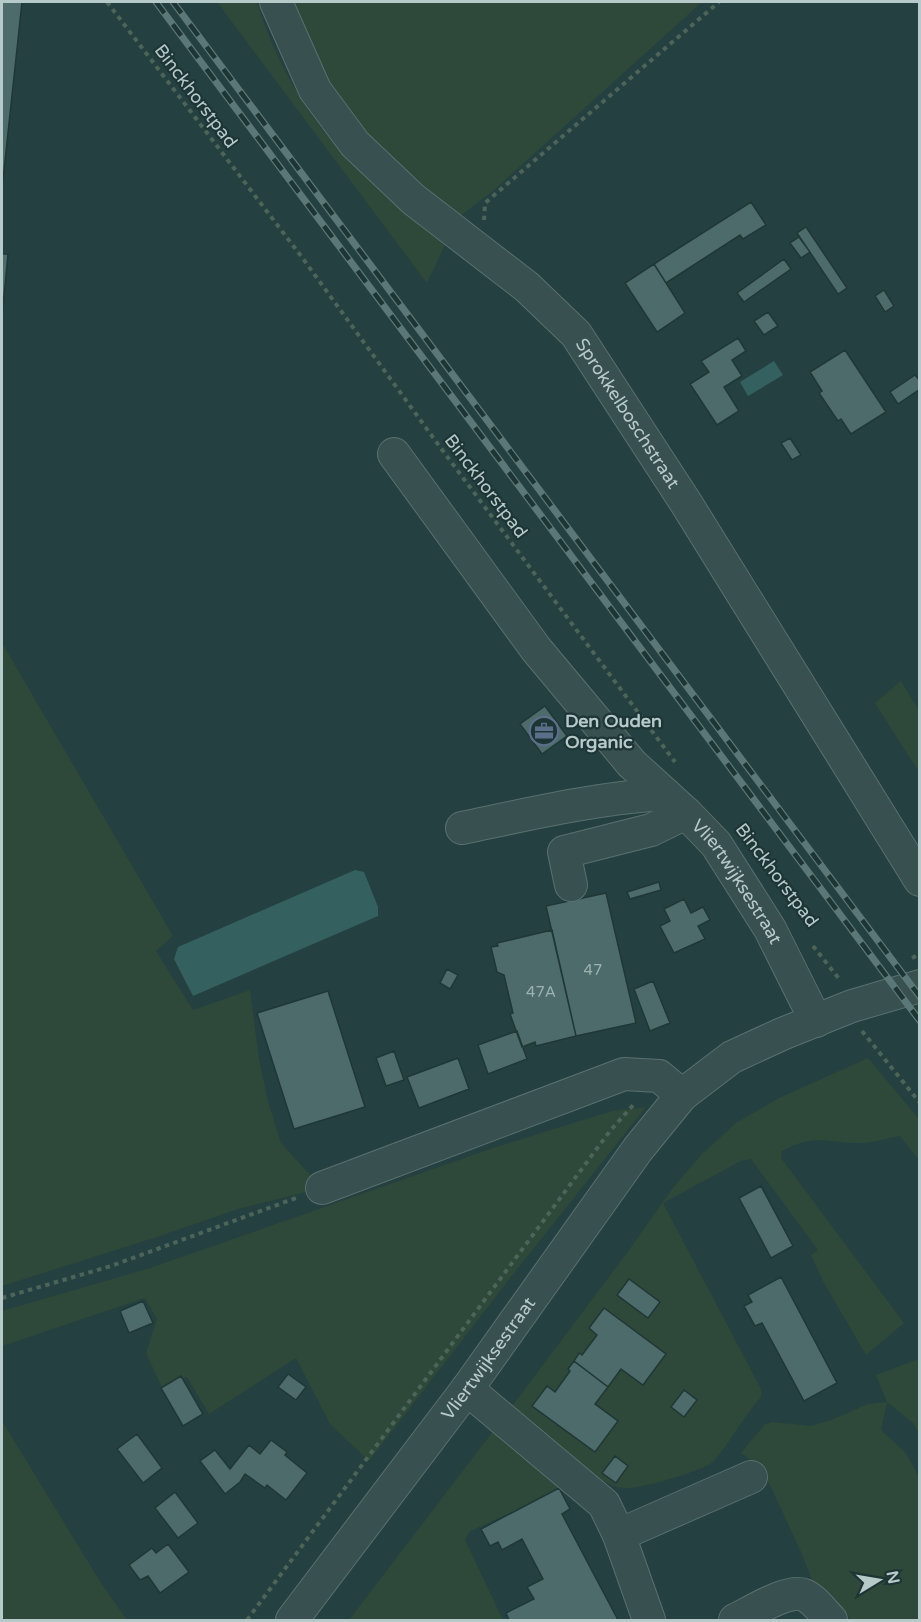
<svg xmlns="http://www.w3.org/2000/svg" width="921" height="1622" font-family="'Varela Round',sans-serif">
  <rect width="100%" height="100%" fill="#254040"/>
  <path fill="#2e4839" d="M217,2h40c19,61 51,118 98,163 28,28 61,52 91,78l-19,40z
    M291,2h411l-208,188 -35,27 -94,-84 -26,-29z
    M2,643l171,293 -17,15 37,59 57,-20 9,69 9,42 13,42 41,45 -84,21 -81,28 -155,49z
    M901,681l18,30v61l-44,-69z
    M868,1058l51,61v41l-19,-24c-12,2 -24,6 -36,7 -35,1 -48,-11 -82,8l-1,7 123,165 -38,32 -43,-74 -12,-26 7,-5 -67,-91 -10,2 -78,42 98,186v8c-18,20 -30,44 -47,64 -8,9 -74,28 -87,27 -12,0 -21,-5 -30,-11l-87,-68 119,-159 43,-61 30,-35 34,-31 43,-25z
    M646,1107l-135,170 -142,184 -39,-37 -34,-66 -87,56 -22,-37 -24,13 -17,-37 11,-34 -12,-21 -143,48v-35l148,-43 346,-121 116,-36z
    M919,1359v75l-5,-10 -27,-22 -6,28 25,23 13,24v143h-68l-39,-40 -11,-28 -31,-67 -18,-24 -11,-8 24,-29 7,-2 39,4 20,-6 37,-16 19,-2 -11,-27z
    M2,1421l99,162 26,37h-124l-1,-3z
    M497,1426l66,62 -94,44 -4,8 38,80h-154z"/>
  <path fill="#346160" d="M774,361l9,14 -35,21 -8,-14z
    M355,870l9,2 14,35v9l-185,80 -19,-37 4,-12z"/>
  <path fill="#4e6b6b" stroke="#203737" stroke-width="1.5" d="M2,2h20l-20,187z
    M751,202l15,23 -23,14 -3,-4 -74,48 -12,-19z
    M806,227l41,61 -9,6 -41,-61z
    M799,237l11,15 -9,6 -11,-15z
    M2,254h6l-6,63z
    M784,259l7,10 -47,33 -7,-9z
    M654,264l31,49 -28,19 -32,-49z
    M884,290l10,16 -9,6 -10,-16z
    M768,312l10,14 -14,9 -10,-14z
    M738,338l8,13 -14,9 10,16 -18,11 15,24 -22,14 -27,-41 19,-12 -8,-11z
    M845,350l41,62 -35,22 -10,-15 -3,2 -19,-28 3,-2 -12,-19z
    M915,375l5,6v8l-22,15 -8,-12z
    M790,438l11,17 -9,5 -11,-17z
    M545,706l22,30 -25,18 -22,-30z
    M659,882l2,8 -31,9 -3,-7z
    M606,893l30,130 -60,13 -30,-130z
    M684,899l7,14 12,-6 7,13 -12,6 7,13 -31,14 -14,-27 10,-5 -6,-12z
    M552,930l24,106 -40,10 -1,-4 -13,5 -12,-33 3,-1 -9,-38 -7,-3 -6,-25 7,-1 -1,-3z
    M447,969l11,6 -8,14 -10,-6z
    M653,981l17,42 -20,8 -16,-42z
    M328,991l37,116 -71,22 -37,-116z
    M517,1031l10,28 -39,15 -10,-29z
    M394,1051l10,29 -18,6 -10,-28z
    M458,1058l11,31 -50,19 -12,-31z
    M761,1186l32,60 -22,12 -32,-60z
    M781,1277l56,106 -33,18 -42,-78 -7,3 -11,-20 8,-4 -4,-7z
    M629,1279l31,23 -12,16 -31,-23z
    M143,1301l10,22 -24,10 -9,-22z
    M604,1308l62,46 -23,31 -22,-16 -13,18 -34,-26 5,-8 3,2 15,-20 -8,-7z
    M574,1361l34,26 -13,17 23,17 -23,31 -63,-46 15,-20 8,6 15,-21 -2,-2z
    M288,1374l18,13 -10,13 -18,-13z
    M181,1376l22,38 -20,12 -22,-38z
    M684,1390l13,10 -13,17 -13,-10z
    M137,1434l25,34 -19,15 -26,-34z
    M271,1440l16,12 -2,3 22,18 -21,27 -19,-15 -2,3 -20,-14 -5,8 -15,12 -25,-33 15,-11 15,19 19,-24 11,9z
    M615,1456l13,10 -12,17 -14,-10z
    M559,1488l11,21 -8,5 56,106h-109l-3,-7 28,-14 -7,-12 16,-8 -21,-40 -20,11 -4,-8 -8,4 -9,-17z
    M175,1492l23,31 -20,15 -23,-30z
    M168,1544l21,28 -29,21 -12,-17 -8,4 -11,-15 23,-17 4,5z"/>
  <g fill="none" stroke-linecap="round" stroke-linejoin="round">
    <g stroke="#5a7070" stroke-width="34">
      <g id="minor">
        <path id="s1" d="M276,2l39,88 40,54 58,55 114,88 49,47 110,169 234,377"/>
        <path id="s2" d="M394,454l142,195 96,115 54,49 30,31 54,85 46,92"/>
        <path d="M462,828c67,-14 134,-30 203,-34"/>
        <path d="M571,885l-7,-33 87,-22 35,-17"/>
        <path d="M322,1188l302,-114 35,2 23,19"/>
        <path d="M467,1389l137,115 15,31 30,85"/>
        <path d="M619,1535l132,-58"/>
        <path id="s3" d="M292,1620l175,-231 171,-240 44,-54 50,-38 50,-23 70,-28 68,-20"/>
        <path d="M735,1620c15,-7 54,-32 69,-25 10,4 19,17 27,25"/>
      </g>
    </g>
    <path stroke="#4c6459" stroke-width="4" stroke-dasharray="4.5 4.5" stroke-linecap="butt" d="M107,2l194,254 139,191 235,315
      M484,220l1,-17 234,-201
      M813,946l27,34
      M912,958l8,-4
      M862,1031l58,72
      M2,1298l109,-32 185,-68
      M247,1620l363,-489 25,-28"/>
    <use href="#minor" stroke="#395050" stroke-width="32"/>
    <g stroke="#5b7777" stroke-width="7">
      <path id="rail" d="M156,2l764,1019
        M173,2l747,995"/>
    </g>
    <use href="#rail" stroke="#1e3535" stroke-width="4.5" stroke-dasharray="14" stroke-linecap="butt"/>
  </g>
  <defs>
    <g id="office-ring" transform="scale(1.5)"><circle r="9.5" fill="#1e3535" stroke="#5c6f8a" stroke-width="1.5"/><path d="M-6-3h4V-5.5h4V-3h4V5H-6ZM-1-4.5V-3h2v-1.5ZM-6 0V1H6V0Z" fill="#5c6f8a"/></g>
  </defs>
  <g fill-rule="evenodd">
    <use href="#office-ring" x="544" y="731"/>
  </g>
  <g text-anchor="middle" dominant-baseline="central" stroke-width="4.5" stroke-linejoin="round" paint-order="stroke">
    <g font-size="15" fill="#9cb2b2">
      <text x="593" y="970">47</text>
      <text x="541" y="992">47A</text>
    </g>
    <g font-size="18" fill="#b6caca" stroke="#1e3535">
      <text transform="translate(196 96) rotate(53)">Binckhorstpad</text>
      <text stroke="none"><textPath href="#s1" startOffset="550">Sprokkelboschstraat</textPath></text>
      <text transform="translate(486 486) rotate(53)">Binckhorstpad</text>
      <text transform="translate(777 875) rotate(53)">Binckhorstpad</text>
      <text stroke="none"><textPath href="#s2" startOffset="550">Vliertwijksestraat</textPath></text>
      <text stroke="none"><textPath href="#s3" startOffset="327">Vliertwijksestraat</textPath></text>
    </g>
    <g font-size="18" font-weight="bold" fill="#b6caca" stroke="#1e3535" text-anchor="start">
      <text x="565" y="721">Den Ouden<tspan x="565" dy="21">Organic</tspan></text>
    </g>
  </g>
  <rect width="921" height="1622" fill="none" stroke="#b6caca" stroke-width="6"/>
  <g transform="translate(879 1580) rotate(79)" stroke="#1e3535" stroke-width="4.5" paint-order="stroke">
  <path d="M0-4.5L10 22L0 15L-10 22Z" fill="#b6caca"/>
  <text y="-9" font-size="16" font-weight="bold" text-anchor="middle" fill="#b6caca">N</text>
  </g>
</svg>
